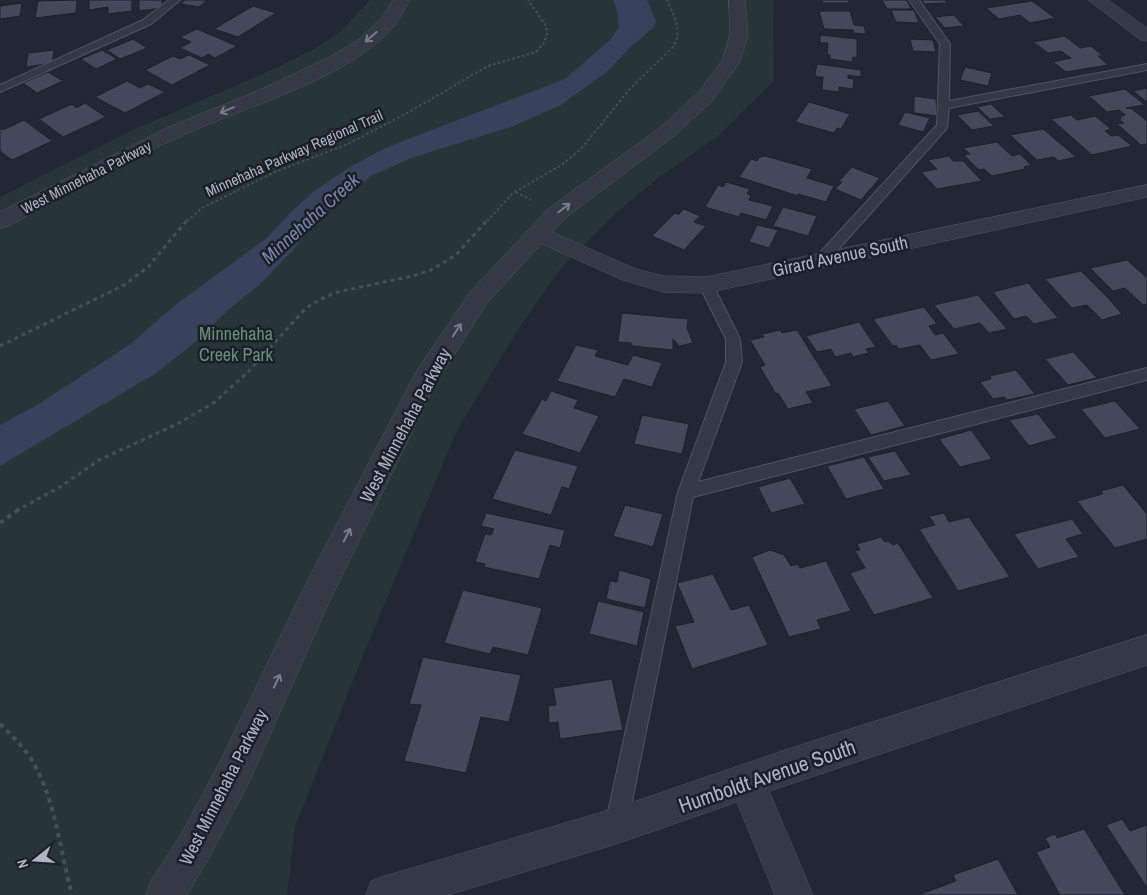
<svg xmlns="http://www.w3.org/2000/svg" width="1147" height="895" font-family="'Archivo Narrow',sans-serif">
  <rect width="100%" height="100%" fill="#222735"/>
  <path fill="#273539" d="M370,0h403l1,81 -55,54 -62,44 -40,33 -56,56 -42,60 -62,102 -95,228 -67,169 -8,68h-287v-698l135,-68 141,-61 38,-19 27,-18z"/>
  <path fill="#39425d" d="M613,0h34l9,21 -3,7 -25,21 -19,21 -48,35 -50,22 -100,31 -40,18 -52,41 -26,33 -35,36 -30,24 -30,30 -42,33 -156,93v-41l39,-21 93,-61 43,-38 92,-67 25,-27 22,-20 36,-24 35,-19 180,-69 46,-40 8,-12 -2,-17z"/>
  <path fill="#43495a" stroke="#1d212c" d="M77,0l-1,13 -41,5 3,-17z
    M89,0h43v11l-24,3v-7l-19,3z
    M139,0h23v8l-23,3z
    M185,0h22l-8,7 -18,-3z
    M822,0h26l2,3h-27z
    M882,0h25l4,9h-24z
    M922,0h23l2,3 -23,1z
    M1032,1l23,17 -25,5 -10,-8 -21,4 -13,-11z
    M22,3l-2,13 -20,3v-13z
    M253,6l23,7 -38,24 -24,-8z
    M891,10h23l5,13 -23,-1z
    M819,11h31l4,14 10,1 2,8 -12,-1 -1,-3 -29,-1z
    M954,15l10,11 -19,2 -10,-11z
    M197,29l40,17 -22,12 -7,-4 -6,4 -22,-10 11,-6 -11,-5z
    M820,35l37,4v19l-4,-1 -1,5 -22,-3v-4h-3l1,-12h-8z
    M1065,36l15,12 11,-2 12,10h-5l10,9 -42,7 -13,-10 18,-4 -10,-7 -13,2 -15,-11z
    M133,39l14,9 -27,11 -13,-9z
    M910,39l23,1 3,12 -23,-1z
    M54,50l-2,13 -26,4 2,-14z
    M102,50l15,9 -21,10 -15,-10z
    M189,55l21,10 -38,20 -27,-15 28,-14 7,3z
    M817,64l44,6v7l-13,-2v3l6,1 -1,10 -14,-2v5l-17,-2 1,-13h-6l-2,-3z
    M965,67l27,6 -4,13 -28,-6z
    M48,72l15,9 -26,12 -14,-10z
    M127,81l13,7 8,-4 17,8 -40,21 -30,-16z
    M1147,88v14l-14,-11z
    M1125,89l20,16 -19,3 6,1 15,12v23l-6,1 -24,-21 7,-1 -4,-3 1,-4 4,-1 -6,-5 -12,2 -18,-16z
    M914,96l22,3 1,17 -23,-3z
    M809,102l41,12 -9,15 -4,-1 -3,5 -39,-11z
    M85,103l21,14 -43,20 -24,-18 33,-15 4,4z
    M991,104l14,13 -15,2 -13,-12z
    M978,111l16,15 -22,4 -15,-15z
    M905,112l25,6 -7,14 -25,-7z
    M1071,115l6,5 18,-4 16,13 -6,2 6,5 7,-1 14,11 -40,9 -41,-36z
    M24,120l28,21 -40,19 -12,-9v-23l3,2z
    M1043,129l12,10 21,18 -18,4 -4,-4 -17,3 -27,-25z
    M997,142l15,14 8,-2 11,11 -7,2 1,2 -33,7 -8,-7 -5,1 -15,-15 6,-1 -7,-6z
    M765,156l47,13 -5,9 27,8 -8,16 -28,-8v2l-59,-19 12,-18 6,2 3,-4z
    M949,156l4,5h10l19,20 -45,8 -16,-17 16,-3 -9,-9z
    M852,167l28,11 -19,22 -26,-11 7,-7 -3,-1z
    M726,182l24,7 -3,5 4,1 -2,5 24,6 -7,14 -25,-7 -2,4 -34,-10 13,-22 5,2z
    M783,207l34,9 -9,20 -35,-10z
    M684,209l16,7 -6,6 12,4 -22,24 -32,-14 23,-23 3,2z
    M757,225l21,5 -9,18 -20,-6z
    M1127,260l20,18v26l-4,1 -18,-17 -12,3 -23,-23z
    M1081,271l28,28 13,15 -20,6 -15,-15 -15,3 -27,-29z
    M1028,283l30,35 -24,6 -8,-8 -12,3 -21,-27z
    M978,295l29,34 -18,4 -9,-10 -26,6 -20,-24z
    M924,307l13,17 -8,2 6,9 8,-2 16,21 -28,6 -11,-15 -21,4 -3,-4 -3,1 -20,-27z
    M622,313l66,6 -1,9 6,15 -14,3 -6,-7v11l-41,-4 -1,-3 -13,-1z
    M859,322l17,25 -10,2 3,4 -16,4 -2,-4 -16,4 -4,-8 -14,3 -11,-16z
    M780,330l2,3 15,-3 35,56 -26,6 7,11 -25,6 -10,-16 -2,1 -16,-27 5,-2 -15,-25 14,-3 -2,-3z
    M576,345l22,5 -3,6 33,9 5,-10 29,8 -10,24 -28,-8 -9,18 -58,-16z
    M1073,352l24,26 -29,7 -23,-26z
    M1016,370l19,24 -28,6 -3,-3 -11,2 -13,-17 11,-3 -1,-3z
    M551,391l27,9 -4,8 25,8 -19,37 -58,-19 20,-35 4,2z
    M888,401l17,25 -34,9 -17,-26z
    M1115,401l25,28 -35,9 -24,-29z
    M1038,414l19,24 -28,8 -20,-26z
    M642,415l47,9 -7,30 -48,-10z
    M971,430l21,29 -32,8 -21,-28z
    M515,450l63,16 -9,23 -7,-2 -11,28 -59,-16z
    M895,451l16,24 -27,6 -16,-24z
    M864,457l20,32 -38,10 -19,-33z
    M790,478l15,26 -34,9 -13,-26z
    M1123,485l24,29v25l-32,9 -38,-47 26,-7 -2,-3z
    M625,505l38,9 -10,33 -40,-11z
    M486,513l79,17 -5,18 -10,-3 -11,34 -55,-12 1,-3 -10,-2 10,-28 6,1 3,-6 -13,-3z
    M944,513l5,9 20,-5 41,60 -52,14 -39,-62 16,-4 -6,-9z
    M1072,519l11,15 -17,5 13,18 -41,12 -24,-35z
    M881,537l4,5 3,-1 5,4 5,-2 35,55 -59,17 -24,-42 15,-5 -10,-17 5,-1 -3,-6z
    M770,550l14,5 7,11 7,-2 2,4 26,-7 25,50 -34,9 4,9 -32,8 -37,-80z
    M619,570l32,9 -6,29 -39,-9 4,-18 7,1z
    M713,574l18,36 18,-5 19,40 -76,24 -17,-43 19,-4 -17,-39z
    M463,590l79,18 -14,47 -35,-8 -3,7 -46,-11z
    M598,601l46,11 -7,34 -48,-12z
    M423,657l98,18 -12,47 -28,-5 -15,56 -62,-12 17,-56 -12,-1z
    M612,679l11,51 -63,9 -2,-17 -9,1 -1,-17 8,-1 -3,-17z
    M1122,819l8,12 17,-6v63l-41,-63z
    M1084,829l41,66h-65l-24,-43 14,-5 -5,-9 10,-4 2,4z
    M998,859l20,36h-100l38,-14 -3,-6z"/>
  <g fill="none" stroke-linecap="round" stroke-linejoin="round">
    <g stroke="#505460" stroke-width="2">
      <path id="service" d="M169,0h11l-29,24 -151,68v-7l143,-65z
        M909,0h10l31,44 -1,57 198,-37v6l-198,38 -2,20 -120,134h-10l-2,-3 2,-3 120,-131 3,-81z
        M706,280l5,2 2,3 27,54 2,23 -44,120 449,-114v12l-454,117 -66,329 -3,8 -8,3 -8,-3 -3,-8 73,-334 48,-130v-23l-27,-54 2,-3z"/>
    </g>
    <g stroke="#505460" stroke-width="1">
      <path id="minor" d="M394,0h16c-5,8 -10,18 -16,26 -44,52 -149,81 -211,109 -60,27 -117,60 -175,91l-8,2v-16l169,-85 91,-37 68,-32 30,-18 23,-21z
        M1089,0h19l39,28v13l-6,-1z
        M1147,185v12l-441,96 -43,-1 -43,-13 -88,-40 -3,-5 3,-5 8,-2 96,42 27,7 43,1z
        M1147,635v30l-378,126 44,104h-38l-38,-93 -121,42 -168,51h-82l5,-14 14,-5 231,-68 175,-60z"/>
    </g>
    <g stroke="#505460" stroke-width="1">
      <path id="tertiary" d="M729,0h16l3,35 -8,26 -28,40 -37,34 -111,84 -77,84 -51,80 -107,219 -82,184 -40,75 -20,34h-41l5,-14 30,-46 40,-75 84,-174 111,-214 55,-81 77,-82 113,-82 37,-34 24,-32 8,-26z"/>
    </g>
    <path stroke="#435056" stroke-width="2" stroke-dasharray="2.5 2.5" stroke-linecap="butt" d="M516,192l15,8
      M187,221l15,-13 75,-37 71,-27 61,-32 79,-46 48,-14 8,-9 3,-9 -1,-8 -18,-26
      M487,221l26,-28 47,-27 21,-17 47,-58 46,-45c8,-16 0,-31 -7,-46"/>
    <path stroke="#435056" stroke-width="3" stroke-dasharray="4 4" stroke-linecap="butt" d="M0,346l124,-61 24,-18 40,-48
      M16,511l44,-24 39,-27 78,-36 38,-22 33,-30 58,-64 15,-9 16,-7 76,-16 18,-6 25,-15 32,-36"/>
    <path stroke="#435056" stroke-width="4" stroke-dasharray="4.5 4.5" stroke-linecap="butt" d="M0,523l18,-13
      M0,724c12,12 24,23 33,38 23,40 27,89 39,133"/>
    <use href="#service" fill="#353946" fill-rule="evenodd"/>
    <use href="#minor" fill="#353946" fill-rule="evenodd"/>
    <use href="#tertiary" fill="#353946" fill-rule="evenodd"/>
  </g>
  <defs><path id="oneway-shaft" d="M-6 0H5M1.5-3L5.5 0L1.5 3" fill="none" stroke-width="1.6" stroke-linecap="round" stroke-linejoin="round" transform="scale(1.25)"/></defs>
  <g stroke="#797d8a">
    <use href="#oneway-shaft" transform="translate(371 37) rotate(139)"/>
    <use href="#oneway-shaft" transform="translate(227 110) rotate(157)"/>
    <use href="#oneway-shaft" transform="translate(564 208) rotate(-37)"/>
    <use href="#oneway-shaft" transform="translate(457 330) rotate(-57)"/>
    <use href="#oneway-shaft" transform="translate(347 535) rotate(-63)"/>
    <use href="#oneway-shaft" transform="translate(277 681) rotate(-65)"/>
  </g>
  <g text-anchor="middle" dominant-baseline="central" stroke-width="5" stroke-linejoin="round" paint-order="stroke">
    <g font-size="15" fill="#b0b4c2" stroke="#1b1f2a">
      <text transform="translate(294 153) rotate(-24)">Minnehaha Parkway Regional Trail</text>
      <text transform="translate(86 177) rotate(-27)">West Minnehaha Parkway</text>
    </g>
    <g font-size="18" fill="#b0b4c2" stroke="#1b1f2a">
      <text transform="translate(840 256) rotate(-12)">Girard Avenue South</text>
      <text transform="translate(405 425) rotate(-62)">West Minnehaha Parkway</text>
      <text transform="translate(223 787) rotate(-63)">West Minnehaha Parkway</text>
    </g>
    <g font-size="18" fill="#699179" stroke="#1b1f2a">
      <text x="236" y="333">Minnehaha<tspan x="236" dy="21">Creek Park</tspan></text>
    </g>
    <g font-size="19" font-style="italic" fill="#7a86a9" stroke="#1b1f2a">
      <text transform="translate(310 218) rotate(-42)">Minnehaha Creek</text>
    </g>
    <g font-size="21" fill="#b0b4c2" stroke="#1b1f2a">
      <text transform="translate(767 776) rotate(-19)">Humboldt Avenue South</text>
    </g>
  </g>
  <g transform="translate(35 860) rotate(253)" stroke="#1b1f2a" stroke-width="4" paint-order="stroke">
  <path d="M0-4L9 19L0 12L-9 19Z" fill="#b0b4c2"/>
  <text y="-8" font-size="14" font-weight="bold" text-anchor="middle" fill="#b0b4c2">N</text>
  </g>
</svg>
